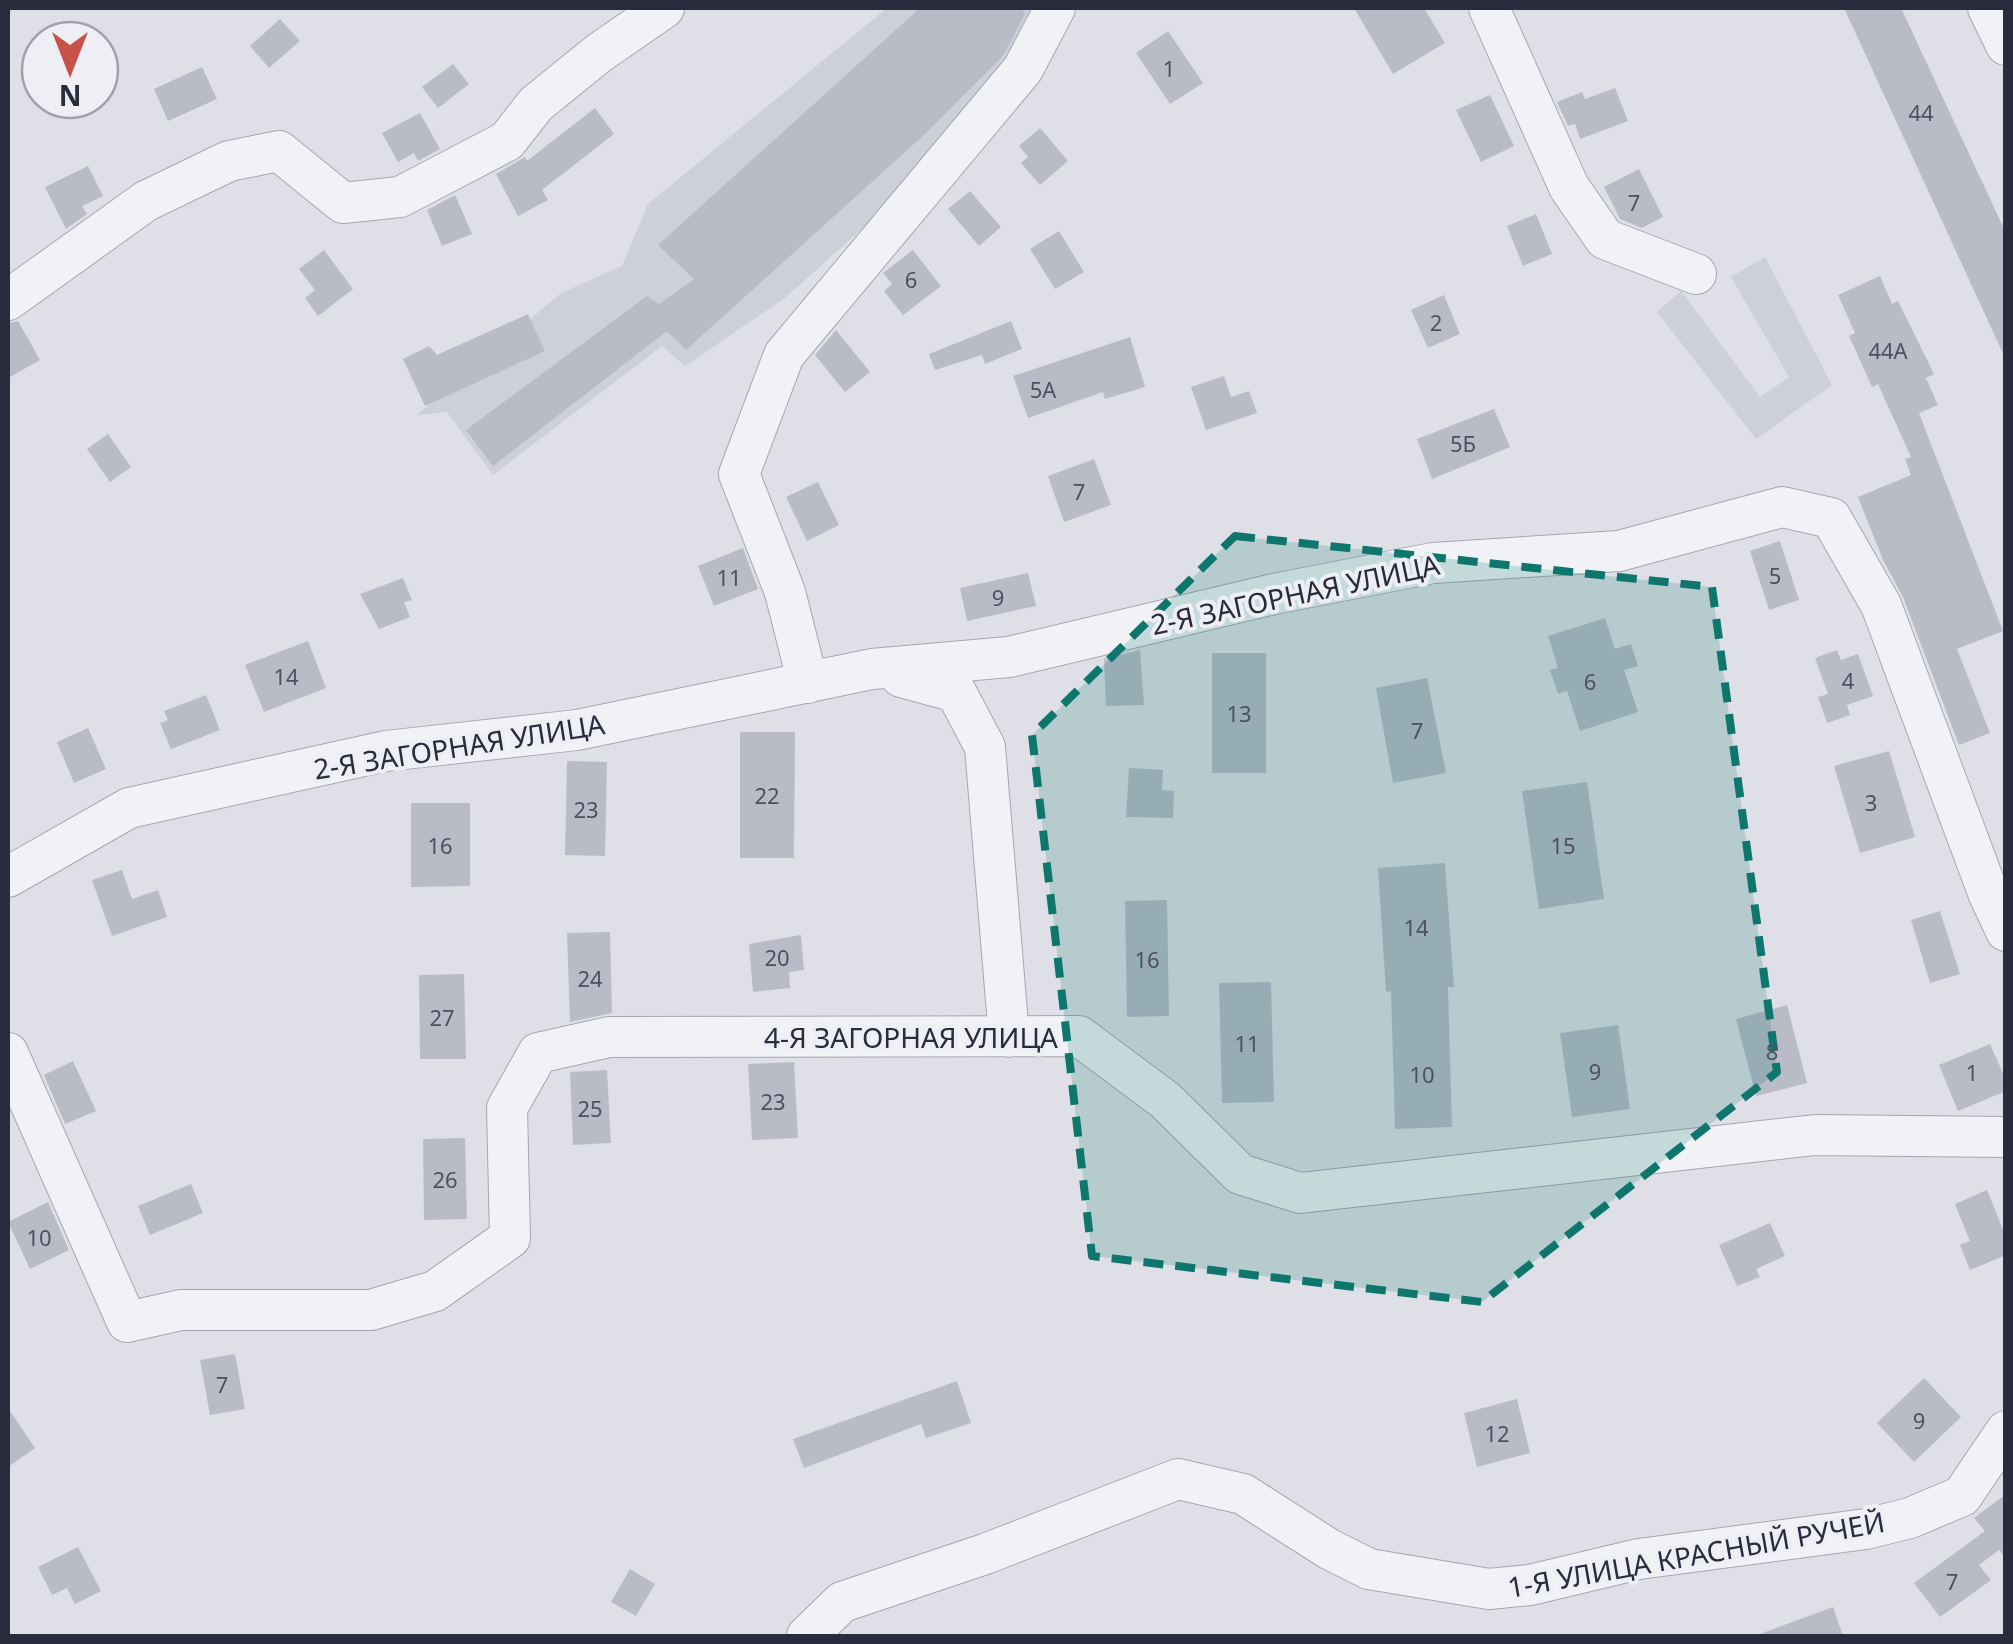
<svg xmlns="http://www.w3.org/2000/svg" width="2013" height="1644" font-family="'Noto Sans',sans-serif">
  <rect width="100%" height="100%" fill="#dfe0e7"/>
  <path fill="#cdcfd9" d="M887,8h186l-201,212 -87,78 -100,68 -23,-20 -169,129 -46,-63 -30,3 144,-122 61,-27 26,-62z
    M1765,257l67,128 -76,54 -99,-127 24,-21 79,106 29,-20 -58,-100z"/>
  <path fill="#b9bbc7" d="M920,8h101l4,6 -22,42 -78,78 -239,216 -19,-19 -174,135 -27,-36 181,-134 12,8 35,-25 -36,-34z
    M1354,8h70l21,35 -52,31z
    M1844,8h57l105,225v127z
    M280,19l20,22 -31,27 -19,-22z
    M1168,31l35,52 -33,21 -34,-51z
    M453,64l16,20 -31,24 -16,-21z
    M202,67l15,32 -49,22 -14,-32z
    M1615,88l13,33 -48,18 -5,-15 -7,2 -11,-24 25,-10 3,7z
    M1490,95l24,51 -33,16 -25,-52z
    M595,108l19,26 -72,56 6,10 -30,16 -22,-42 29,-17 2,4z
    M420,113l20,36 -22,12 -4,-8 -16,9 -16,-29z
    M1040,128l28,33 -28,24 -19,-22 7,-6 -9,-11z
    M88,166l15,30 -21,10 5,8 -21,15 -21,-42z
    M1639,169l24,48 -21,11 -22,-9 -16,-32z
    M970,191l31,36 -22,19 -31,-37z
    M455,195l17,39 -30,12 -15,-36z
    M1536,214l16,40 -29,12 -16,-40z
    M1059,231l25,41 -29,17 -25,-40z
    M324,250l29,39 -35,27 -13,-18 10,-8 -16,-21z
    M913,250l28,36 -38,29 -19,-24 8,-7 -9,-11z
    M1880,276l12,28 6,-3 36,73 -8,4 12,27 -19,8 84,218 -46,18 33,84 -31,12 -56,-148 -20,-37 -25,-63 53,-22 -6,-16 6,-2 -33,-73 -6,3 -23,-51 6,-3 -17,-38z
    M1444,295l16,39 -32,14 -17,-38z
    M528,314l17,37 -120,55 -22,-47 26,-13 8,9z
    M18,321l22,39 -32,18v-55z
    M1011,321l11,28 -37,15 -3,-9 -47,15 -6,-16z
    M836,330l34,42 -25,20 -30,-37z
    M1130,337l15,50 -40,12 -2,-7 -75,26 -15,-42z
    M1224,376l7,21 18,-6 8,22 -51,17 -15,-43z
    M1494,409l16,38 -78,32 -15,-40z
    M108,434l23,33 -21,15 -23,-33z
    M1094,459l17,46 -47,17 -16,-46z
    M818,482l21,43 -32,16 -21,-44z
    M1780,541l19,59 -30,10 -19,-59z
    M743,548l15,41 -44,17 -16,-40z
    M1028,573l8,33 -69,15 -7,-33z
    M403,578l9,22 -8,2 6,15 -31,12 -19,-35z
    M1605,618l10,31 16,-5 7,22 -14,4 14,42 -58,19 -13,-40 -9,3 -8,-24 8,-2 -10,-32z
    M308,641l18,47 -62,24 -19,-47z
    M1140,650l4,55 -38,1 -2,-47z
    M1837,650l4,10 17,-6 15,42 -26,9 3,10 -23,8 -9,-26 10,-3 -13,-36z
    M1212,653h54v120h-54z
    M1427,678l19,95 -53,10 -17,-95z
    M206,695l14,35 -49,19 -11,-26 8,-3 -4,-9z
    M88,728l18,41 -32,14 -17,-41z
    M740,732h55l-1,126h-54z
    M1889,751l26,86 -55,16 -26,-87z
    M567,761l40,1 -2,94 -40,-1z
    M1129,768l34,2 -1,20 12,1 -1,27 -47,-1z
    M1587,782l17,117 -65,10 -17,-118z
    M411,803h59v83l-59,1z
    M1445,863l9,124h-6l4,140 -57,2 -4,-138 -5,1 -8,-124z
    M122,870l10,29 26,-9 9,27 -55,19 -20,-56z
    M1167,900l2,116 -42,1 -2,-116z
    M1940,911l20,63 -30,9 -19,-63z
    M610,932l2,81 -42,9 -3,-89z
    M801,935l3,35 -15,2 1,16 -37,4 -4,-48z
    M464,974l2,85h-46l-1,-84z
    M1271,982l3,120 -52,1 -3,-120z
    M1787,1005l20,78 -51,13 -20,-77z
    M1618,1025l12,84 -58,8 -12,-84z
    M1990,1044l16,36v11l-48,20 -19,-46z
    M73,1061l23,50 -31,13 -21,-49z
    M794,1062l4,76 -46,2 -4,-76z
    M607,1070l4,73 -38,2 -3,-73z
    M465,1138l2,81 -43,1 -1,-81z
    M191,1184l12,29 -53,22 -12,-29z
    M1987,1190l19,47v18l-36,15 -10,-25 10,-4 -15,-37z
    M48,1202l21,48 -39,19 -22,-47z
    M1770,1223l15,33 -29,13 4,8 -23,9 -18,-41z
    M235,1354l10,55 -35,6 -10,-55z
    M1924,1378l37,39 -47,45 -37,-39z
    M957,1381l14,42 -45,15 -5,-14 -117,44 -11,-29z
    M1517,1399l13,54 -53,14 -13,-54z
    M8,1408l27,40 -27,19z
    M2006,1494v65l-7,-9 -20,15 12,15 -51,37 -26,-34 71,-52 -11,-13z
    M78,1547l23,44 -26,13 -8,-16 -15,7 -14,-28z
    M630,1569l25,15 -19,32 -25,-14z
    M1833,1607l10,29h-82l-1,-2z"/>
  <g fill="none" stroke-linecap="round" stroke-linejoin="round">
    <g stroke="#a5a6b1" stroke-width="42">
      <path id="minor" d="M1489,8l80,179 36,52 91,35
        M1988,8l18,37
        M8,300l138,-99 83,-40 50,-10 64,52 57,-6 107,-56 29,-37 63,-51 65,-45
        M901,677l55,15 29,55 24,290
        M808,683l-23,-91 -46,-118 45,-119 239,-286 32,-61
        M8,877l121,-69 257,-57 191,-21 295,-61 137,-12 265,-63 159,-31 186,-12 163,-44 49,11 50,87 108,290 17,36
        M8,1053l119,269 54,-12h190l64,-19 75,-53 -3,-130 31,-55 71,-16 470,-1 86,64 75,74 60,19 515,-58 191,2
        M807,1636l35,-34 143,-48 193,-75 65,15 86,55 40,20 120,20 41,-4 109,-26 227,-30 44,-11 52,-22 44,-65"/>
    </g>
    <use href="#minor" stroke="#f1f2f6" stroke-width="40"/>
  </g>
  <path fill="#0f766e" fill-opacity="0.2" stroke="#0f766e" stroke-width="8" stroke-dasharray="20 12" stroke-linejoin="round" d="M1235,536l477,51 65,485 -295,230 -390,-46 -60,-521z"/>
  <g text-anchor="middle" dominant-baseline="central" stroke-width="8" stroke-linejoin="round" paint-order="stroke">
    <g font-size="22" fill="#4d5060">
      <text x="1169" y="68">1</text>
      <text x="1921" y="112">44</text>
      <text x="1634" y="202">7</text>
      <text x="911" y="279">6</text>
      <text x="1436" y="322">2</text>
      <text x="1888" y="350">44А</text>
      <text x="1043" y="389">5А</text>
      <text x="1463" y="443">5Б</text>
      <text x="1079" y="491">7</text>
      <text x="1775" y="575">5</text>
      <text x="729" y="577">11</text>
      <text x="998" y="597">9</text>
      <text x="286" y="676">14</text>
      <text x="1848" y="680">4</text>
      <text x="1590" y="681">6</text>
      <text x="1239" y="713">13</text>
      <text x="1417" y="730">7</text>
      <text x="767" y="795">22</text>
      <text x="1871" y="802">3</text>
      <text x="586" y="809">23</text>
      <text x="440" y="845">16</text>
      <text x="1563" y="845">15</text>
      <text x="1416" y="927">14</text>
      <text x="777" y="957">20</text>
      <text x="1147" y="959">16</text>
      <text x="590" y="978">24</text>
      <text x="442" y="1017">27</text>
      <text x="1247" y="1043">11</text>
      <text x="1772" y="1051">8</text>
      <text x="1595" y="1071">9</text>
      <text x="1972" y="1072">1</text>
      <text x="1422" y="1074">10</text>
      <text x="773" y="1101">23</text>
      <text x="590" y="1108">25</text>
      <text x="445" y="1179">26</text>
      <text x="39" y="1237">10</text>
      <text x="222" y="1384">7</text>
      <text x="1919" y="1420">9</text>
      <text x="1497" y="1433">12</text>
      <text x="1952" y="1581">7</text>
    </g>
    <g font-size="28" fill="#292c3d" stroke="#eeeff5">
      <text transform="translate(1295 594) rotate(-12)">2-Я ЗАГОРНАЯ УЛИЦА</text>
      <text transform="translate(459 746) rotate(-9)">2-Я ЗАГОРНАЯ УЛИЦА</text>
      <text x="911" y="1037">4-Я ЗАГОРНАЯ УЛИЦА</text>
      <text transform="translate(1696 1554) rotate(-10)">1-Я УЛИЦА КРАСНЫЙ РУЧЕЙ</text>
    </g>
  </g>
  <rect width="2013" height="1644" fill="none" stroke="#292c3d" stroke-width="20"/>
  <g transform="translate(70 70) rotate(180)"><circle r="48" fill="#eeeff5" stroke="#9fa1ab" stroke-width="2.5"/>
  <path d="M0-8L18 38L0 25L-18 38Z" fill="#c75249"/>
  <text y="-15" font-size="28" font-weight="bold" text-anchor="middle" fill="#292c3d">N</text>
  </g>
</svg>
